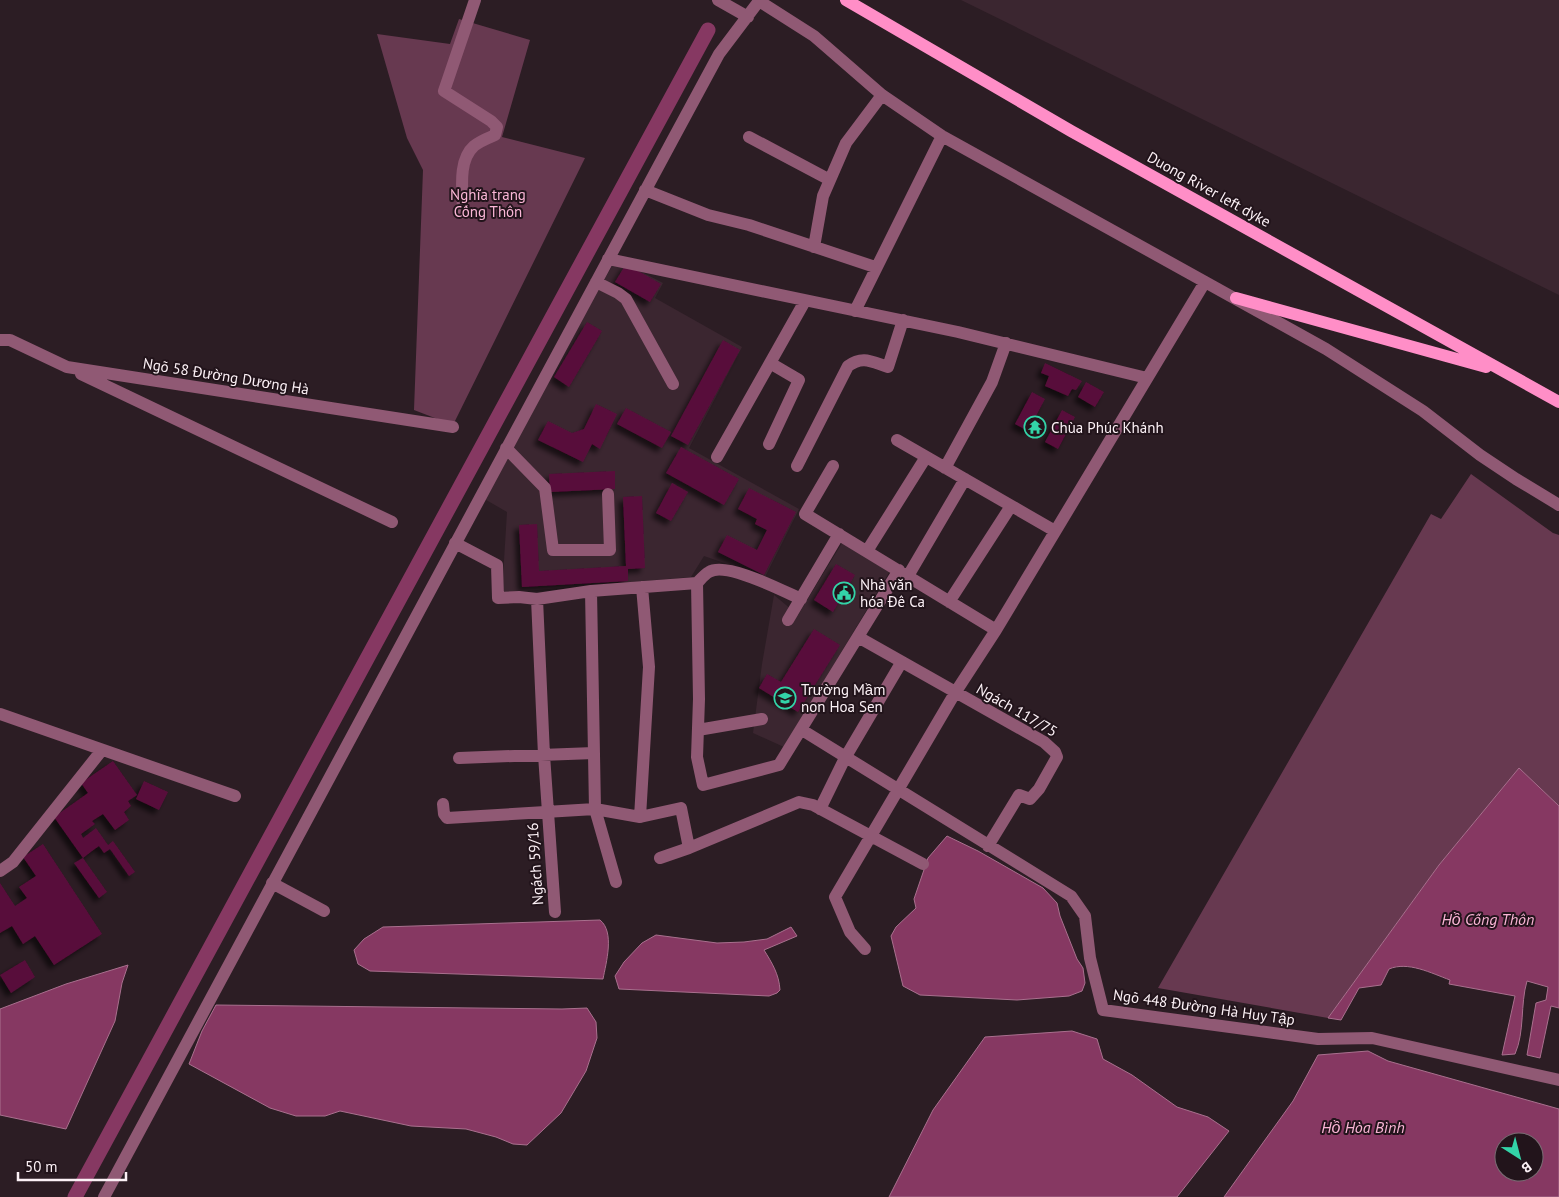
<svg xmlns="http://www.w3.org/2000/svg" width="1559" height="1197" font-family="'PT Sans',sans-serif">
  <defs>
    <filter id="shadow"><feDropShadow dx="-4.5" dy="4.5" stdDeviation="2.5" flood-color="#0009"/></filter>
  </defs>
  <rect width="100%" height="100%" fill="#2c1d24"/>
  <path fill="#3b2630" d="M961,0h598v295z
    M616,259l47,24 -8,15 87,49 -53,101 110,61 -34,68 -61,-21 -13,21 -189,16 5,-81 -26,-15z
    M842,543l48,28 -106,176 -31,-14 9,-69 12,-69 24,20z"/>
  <path fill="#673950" d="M459,19l71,21 -28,97 83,21 -132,267 -39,-15 9,-240 -16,-32 -30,-104 73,10z
    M1471,474l82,59 6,2v271l-40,-38 -80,97 -111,153 -170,-30 273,-474 10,5z"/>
  <path fill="#863862" stroke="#a9708e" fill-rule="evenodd" d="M1519,768l40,38v202l-8,-2 -11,52 -13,-3 9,-52 10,-3 2,-13 -21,-6c-7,24 -2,50 -12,73l-13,1 13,-59 -66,-12 1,-4c-19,-7 -42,-19 -61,-11l-8,16 -22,3 -18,32 -13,-2 111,-153z
    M947,836l31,15 65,37 14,15 3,13 17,43 6,9 2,15 -3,8 -13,5 -52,4 -97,-5 -17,-9 -12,-50 5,-9 20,-19 -2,-9 14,-41z
    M600,920c15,12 6,43 3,59l-233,-8 -12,-7 -4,-14 10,-11 19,-12z
    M791,927l6,9 -33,14c8,13 15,24 16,40l-3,3 -8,3 -150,-7 -4,-13 9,-14 18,-19 14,-8 61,8 27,-1 23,-3z
    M128,965l-6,18 -7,38 -49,108 -66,-14v-106l66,-25z
    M216,1005l346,4 25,-1 9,14 1,16 -11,33 -25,42 -34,32 -14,-1 -17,-7 -30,-8 -55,-3 -71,-15 -15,5h-29l-26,-8 -81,-44 13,-33z
    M1072,1031l25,8 6,20 29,16 45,32 31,10 21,14 -52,66h-288l44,-87 52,-73z
    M1368,1051l20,10 171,48v88h-335l69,-96 25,-46zM1504,1142h30v30h-30z"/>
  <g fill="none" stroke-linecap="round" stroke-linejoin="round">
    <path stroke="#863862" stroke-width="15" d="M75,1197l633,-1167"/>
  </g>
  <path fill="#580c3a" filter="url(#shadow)" d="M626,264l35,20 -11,18 -35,-20z
    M587,322l15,9 -33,56 -15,-10z
    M723,340l17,10 -52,95 -17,-9z
    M1045,363l37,18 -6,9 -4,-1 -4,7 -23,-10 4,-10 -8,-3z
    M1086,382l18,10 -9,15 -17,-10z
    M1032,392l13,7 -17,32 -13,-7z
    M596,404l21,10 -17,35 -8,-5 -9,18 -45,-22 10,-19 24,12 12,-4z
    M626,408l45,24 -9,16 -45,-24z
    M1062,410l13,7 -17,32 -13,-7z
    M681,447l58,32 -15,26 -58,-32z
    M615,471v18l-65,3 -1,-18z
    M672,483l16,9 -17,29 -15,-8z
    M749,488l47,24 -32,63 -46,-23 9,-17 30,15 10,-20 -12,-6 2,-5 -19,-10z
    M642,496l3,72 -17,1v12l-106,6 -3,-62 18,-1 2,47 87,-5 -3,-69z
    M836,564l19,11 -22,37 -19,-12z
    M814,629l26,16 -42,67 -39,-24 8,-14 14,8z
    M113,761l24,34 -9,6 3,5 -7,6 5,8 -14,10 -12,-16 -11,7 3,3 -14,10 2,4 13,-10 12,17 5,-4 22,31 -6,4 -19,-27 -6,4 -5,-7 -7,5 -9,7 24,34 -8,6 -25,-35 9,-5 -29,-41 34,-24 -7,-10z
    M144,781l24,11 -9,18 -23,-11z
    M43,844l59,90 -48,31 -19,-29 -12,8 -11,-18 -12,7v-50l15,23 12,-8 -8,-11 17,-11 -13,-19z
    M25,960l10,17 -24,16 -11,-18z"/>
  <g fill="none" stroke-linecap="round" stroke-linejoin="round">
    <path stroke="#905974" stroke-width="12" d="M718,0l30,17
      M749,137l81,43
      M645,190l63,25 41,10 126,42
      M463,213c0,-20 -6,-52 11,-67 6,-5 14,-8 21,-11l2,-8 -6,-6 -47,-30 31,-91
      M814,247l9,-51 23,-53 36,-48
      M608,259l350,73 189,46
      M596,282l22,11 8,6 47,85
      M855,311l87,-175
      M0,340h10l57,27 386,60
      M81,374l311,148
      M897,440l158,91
      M769,444l30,-64 -29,-17
      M506,448l39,40 8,62h57l-2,-56
      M717,457l88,-156
      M797,466l51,-100c15,-11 24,-4 40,1l15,-47
      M833,466l-28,48 191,116
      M945,468l47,-86 14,-39
      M455,543l42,22 1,33 21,-1 18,2 54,-8 106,-8c4,-4 8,-9 12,-11 17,-11 74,19 92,27
      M867,551l59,-94
      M908,576l57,-97
      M697,583l2,116 -2,58 6,28 76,-20 120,-195
      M591,591l4,218 21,73
      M537,599l7,156 11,157
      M949,602l62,-96
      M788,620l51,-86
      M858,637l186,105 11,10 2,5 -18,32 -9,10 -11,-4 -31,51
      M0,714l235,82
      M698,730l64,-11
      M802,730l269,166 14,20 5,42 13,52 215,29 54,-1 187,42
      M459,758l135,-5
      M443,804l1,10 3,4 148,-9 45,8 41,-9 8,40
      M820,809l25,-51 56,-95
      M640,817l9,-150 -7,-80
      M660,858l29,-10 110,-46 14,3 110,59
      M0,871l13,-9 89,-112
      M272,883l52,28
      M865,949l-15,-17 -15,-35 120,-204 41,-63 209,-348
      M104,1197l568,-1056 47,-87 40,-53 55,35 68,59 60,41 384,213 97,62 57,44 36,24 43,26"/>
    <path stroke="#ff8ec7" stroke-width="12" d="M846,0l225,131 488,271
      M1236,298l250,69"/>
  </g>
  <defs>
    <g id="temple-ring" transform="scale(1.125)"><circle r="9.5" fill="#22141b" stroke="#33d4a8" stroke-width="1.5"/><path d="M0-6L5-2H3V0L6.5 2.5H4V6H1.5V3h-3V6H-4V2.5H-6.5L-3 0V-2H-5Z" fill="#33d4a8"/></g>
    <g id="civic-ring" transform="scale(1.125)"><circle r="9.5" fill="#22141b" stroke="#33d4a8" stroke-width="1.5"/><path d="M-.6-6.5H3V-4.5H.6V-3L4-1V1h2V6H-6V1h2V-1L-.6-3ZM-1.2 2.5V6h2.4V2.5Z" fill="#33d4a8"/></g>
    <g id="school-ring" transform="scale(1.125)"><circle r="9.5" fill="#22141b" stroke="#33d4a8" stroke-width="1.5"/><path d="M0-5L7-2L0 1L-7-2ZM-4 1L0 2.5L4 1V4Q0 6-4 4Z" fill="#33d4a8"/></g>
  </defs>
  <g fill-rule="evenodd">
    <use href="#temple-ring" x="1035" y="427"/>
    <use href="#civic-ring" x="844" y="593"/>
    <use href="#school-ring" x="785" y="698"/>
  </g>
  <g text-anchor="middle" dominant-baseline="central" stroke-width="4" stroke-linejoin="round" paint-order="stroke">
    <g font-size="15" fill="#fcf1f6" stroke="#22141b">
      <text transform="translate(1209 189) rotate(29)">Duong River left dyke</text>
      <text transform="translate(226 376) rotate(9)">Ngõ 58 Đường Dương Hà</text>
      <text transform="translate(1017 710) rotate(30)">Ngách 117/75</text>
      <text transform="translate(535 864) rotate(-94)">Ngách 59/16</text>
      <text transform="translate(1204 1007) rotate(8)">Ngõ 448 Đường Hà Huy Tập</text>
    </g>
    <g font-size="15" fill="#fbb7d7" stroke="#22141b">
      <text x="488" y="194">Nghĩa trang<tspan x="488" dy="17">Cống Thôn</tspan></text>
    </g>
    <g font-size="15" fill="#fcf1f6" stroke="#22141b" text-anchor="start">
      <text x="1051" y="427">Chùa Phúc Khánh</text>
      <text x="860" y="584">Nhà văn<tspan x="860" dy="17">hóa Đê Ca</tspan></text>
      <text x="801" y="689">Trường Mầm<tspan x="801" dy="17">non Hoa Sen</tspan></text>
    </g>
    <g font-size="16" font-style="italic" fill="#f9b5d5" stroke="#22141b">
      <text x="1488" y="919">Hồ Cống Thôn</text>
      <text x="1363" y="1127">Hồ Hòa Bình</text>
    </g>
  </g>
  <g transform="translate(1519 1157) rotate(144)"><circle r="24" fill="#22141b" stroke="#796c73"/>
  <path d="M0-4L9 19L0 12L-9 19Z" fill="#33d4a8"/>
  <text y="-8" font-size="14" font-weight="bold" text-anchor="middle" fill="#fcf1f6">B</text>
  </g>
  <path d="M18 1172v8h108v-8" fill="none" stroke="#fcf1f6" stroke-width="2.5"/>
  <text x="25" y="1172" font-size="15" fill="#fcf1f6" stroke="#22141b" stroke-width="4" paint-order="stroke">50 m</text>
</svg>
